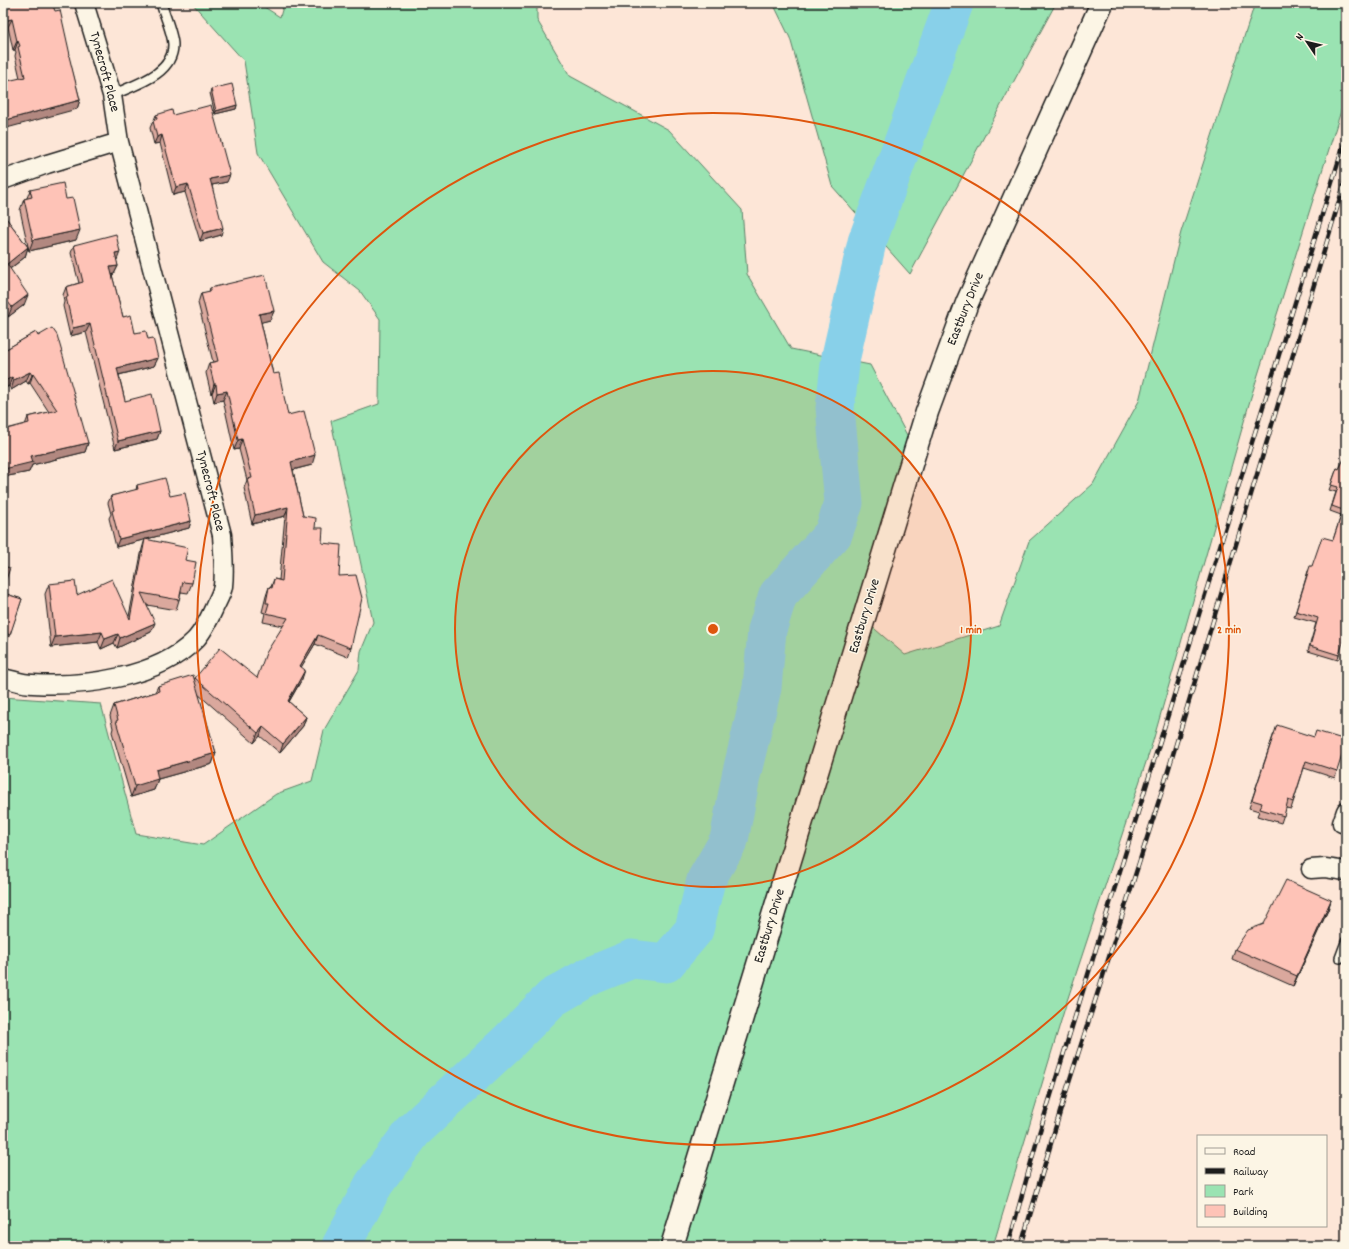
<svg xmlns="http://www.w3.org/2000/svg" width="1349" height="1249" font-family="Dekko,sans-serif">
  <rect width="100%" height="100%" fill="#fde6d7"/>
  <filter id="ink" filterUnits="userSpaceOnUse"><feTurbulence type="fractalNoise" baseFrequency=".025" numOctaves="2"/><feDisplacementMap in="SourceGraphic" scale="8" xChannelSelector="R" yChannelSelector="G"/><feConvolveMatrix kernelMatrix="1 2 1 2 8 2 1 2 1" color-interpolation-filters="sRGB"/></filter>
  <g filter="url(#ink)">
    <path fill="#9ae3b2" stroke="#5b8067" d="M192,3h66l22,14 4,-14h253v17l33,56 99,54 73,80 5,64 44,75 79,16 39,74 -55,172 51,44 94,-29 30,-85 64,-57 46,-83 42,-169 74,-229h91v92l-95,302 -98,344 -86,260 -74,245h-990v-549l98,7 35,130 67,11 73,-51 36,-13 12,-51 35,-60 2,-19 12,-29 -42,-201 48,-17 1,-85 -20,-28 -37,-29 -65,-109 -14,-92z
      M773,3h283l-146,271 -78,-88 -42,-148z"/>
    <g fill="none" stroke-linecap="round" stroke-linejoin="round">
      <path stroke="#88d0e9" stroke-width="39" d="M341,1246l33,-62 39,-53 95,-89 44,-44 38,-22 42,-17 34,4 28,-33 12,-50 23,-40 12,-64 21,-88 5,-58 11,-35 55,-61 11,-31 -9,-95 6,-52 26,-114 87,-239"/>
      <g stroke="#1c1c1c" stroke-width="12">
        <path id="service" d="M112,95c22,-10 61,-20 61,-50 0,-11 -9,-31 -12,-42
          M1340,958l6,-16"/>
      </g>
      <g stroke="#1c1c1c" stroke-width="21">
        <path id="minor" d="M3,180l44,-16 72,-22
          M3,678c10,2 20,6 30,6 50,3 125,-6 162,-44 9,-9 15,-23 20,-34 3,-6 7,-13 8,-20 2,-16 0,-34 -1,-51l-103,-393 -7,-47 -28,-92
          M1342,823l4,-12
          M1311,869l14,-1 21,3"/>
      </g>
      <g stroke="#1c1c1c" stroke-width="25">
        <path id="tertiary" d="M672,1246l255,-834 40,-109 135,-300"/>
      </g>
      <use href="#service" stroke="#fcf5e5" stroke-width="9"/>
      <use href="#minor" stroke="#fcf5e5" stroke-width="18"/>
      <use href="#tertiary" stroke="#fcf5e5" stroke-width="22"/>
      <g stroke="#1c1c1c" stroke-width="4.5">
        <path id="rail" d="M1008,1246l30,-109 308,-1000
          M1021,1246l44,-151 97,-304 184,-613"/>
      </g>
      <use href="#rail" stroke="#fcf5e5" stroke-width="3" stroke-dasharray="9" stroke-linecap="butt"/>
    </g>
    <path fill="#daa89d" stroke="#1c1c1c" d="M3,3l66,55 11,42 -3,9 -57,-31 -5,-22 1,-4 -1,-2h-2l-5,-23 -5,2z
      M211,89l26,16 -1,4 -21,5 -5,-21z
      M156,115h17l54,67 -15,3 9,50 -21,6 -15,-49 -12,3 -13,-52 -6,1 -4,-16 3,-7 1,-1z
      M30,190l46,50 -47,11 -9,-41 4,-11 3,-1z
      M3,214l25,33 -3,10 -15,12 14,36 -16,12 -5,-7z
      M74,245l43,15h-1l2,6 -4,8 -2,1 11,42 12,16 13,6 10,19 -4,8 -35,9 6,26 35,30 -3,8 -42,10 -29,-117 -16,4 -7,-30 1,-4 -1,-7 3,-8 13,-4 -8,-30z
      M210,288l64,23 -4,9 -9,2 12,52 15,41 24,50 -19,5 10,46 12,12 7,15 17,33 12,72 -3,9 -33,-13 -14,23 1,12 -13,23 17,15 -3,9 -23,27 -20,-17 -6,7 -56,-49 18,59 -4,11 -54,15 -4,11 -23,7 -19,-65 1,-4 -3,-12 4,-11 41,-13 3,-6 36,-6 1,-2h62l26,-52 -20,-4 2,-9 -3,-1 4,-16 3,-9h2l3,-8 5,1 6,-64 -33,8 -8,-36 3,-8 -8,-31 -5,1 -11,-50 -9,2 -2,-9 -1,1 -5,-21 3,-10 4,-1 -15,-59 3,-10 8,-1z
      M36,332l52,111 -3,9 -53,13 -3,7 -26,5v-47l22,-5 3,-8 21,-5 -19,-29 -2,1 -2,-3 -15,9 -2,-4 -6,3v-38z
      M1346,455l-3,177 -4,23 -1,5 -30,-9 8,-28 -22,-6 14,-46 25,-31 8,-25 -11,-4 6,-19 -7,-2 8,-22 2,1z
      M137,485l33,11 21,25 -2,7 -73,19 -7,-29 2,-4 -3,-11 3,-7 25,-6z
      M145,539l40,21 7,23 -4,10 -7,-1 -2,8 -3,10 -29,-5 4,27 -34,16 -3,-5 -13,6 -3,-7 -47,5 -6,-53 4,-10 80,32 13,-67z
      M3,593l19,6 -15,43 -4,-1z
      M1274,733l63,38 -2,7 -31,-10 -13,41 -5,-1 -5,15 -24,-7 2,-5 -10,-3z
      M1331,900l-3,10 -35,76 -61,-27 3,-10z"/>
    <path fill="#b28880" stroke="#1c1c1c" d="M12,19l-4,8 -5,2v-8z
      M17,41h1l-3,9h-2z
      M80,100l-3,9 -74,20v-7l3,-2z
      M237,105l-1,4 -21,5 1,-3z
      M162,135l-2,8 -6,1 3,-7z
      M230,175l-3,7 -20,4 3,-7z
      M188,184l-3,8 -12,3 3,-8z
      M223,228l-2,7 -21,6 3,-8z
      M80,230l-4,10 -47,11 4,-11z
      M28,247l-3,10 -22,17 4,-10z
      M120,252l-3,8 -5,1 3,-8z
      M118,266l-4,8 -7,2 3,-9z
      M28,295l-4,10 -16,12 4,-10z
      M274,311l-4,9 -15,4 4,-10z
      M90,324l-4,8 -16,4 3,-8z
      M158,358l-4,8 -40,10 3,-8z
      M30,372l-4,9 -15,9 3,-10z
      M33,374l-3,9 -2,1 4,-9z
      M12,377l-3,9 -6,3v-7z
      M214,384h2l-4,9 -1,1z
      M227,391l-4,9 -9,2 3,-9z
      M160,431l-3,8 -42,10 3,-8z
      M242,439l-3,10 -5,1 4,-10z
      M88,443l-3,9 -53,13 -3,7 -26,5v-6l1,-2 27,-13z
      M315,455l-3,10 -24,6 3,-9z
      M288,507l-3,9 -33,8 3,-9z
      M191,521l-2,7 -73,19 3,-8z
      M155,623l-4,9 -34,16 3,-10z
      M102,632l-4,10 -47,5 4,-10z
      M118,634l-4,9 -13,6 4,-10z
      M318,635l-3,9 -19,32 4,-10z
      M305,670l-3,9 -18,31 4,-9z
      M306,717l-3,9 -23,27 3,-9z
      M263,727l-3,9 -6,7 4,-10z
      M216,753l-4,11 -54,15 -4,11 -23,7 4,-11 21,-16z
      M1331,900l-3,10 -35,76 4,-10z"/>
    <path fill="#fec3b7" stroke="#1c1c1c" d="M3,3h49l3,8 5,-1 10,45 -1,1 11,44 -74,20 -3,2v-40l22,-5 -7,-30 2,-1 -2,-5h-1l-5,-22 -9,2z
      M232,84l5,21 -21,6 -5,-22z
      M211,105l19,70 -20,4 13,49 -20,5 -15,-49 -12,3 -14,-52 -5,2 -4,-16 4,-2 -1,-4 16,-5 1,5z
      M63,183l3,16 7,-1 7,32 -47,10 -9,-41 8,-2 -2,-7z
      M3,214l25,33 -21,17 21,31 -16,12 -9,-11z
      M116,234l4,18 -5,1 3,13 -8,1 13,50 8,-2 4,18 11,-2 2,8 5,-1 5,20 -41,10 8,33 27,-7 8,37 -42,10 -28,-117 -17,4 -7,-31h2l-2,-10 17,-5 -9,-37z
      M265,275l9,36 -15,3 14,60 6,-1 9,42 16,-4 11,44 -24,7 12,54 13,2 -1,10h8l-1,15 19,2 -2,31 17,-1 6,23 -11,50 -33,-13 -18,31 5,4 -17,31 18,16 -23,27 -20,-17 -5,6 -63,-55 25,-30 37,30 9,-25 22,-35 -22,-5 3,-10h-3l3,-16 3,1 2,-9 8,2 6,-74 -33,8 -8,-36 5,-1 -10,-39 -4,1 -11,-49 -10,2 -1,-9h-2l-5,-21 9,-2 -17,-68 9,-2v-3z
      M52,328l5,7 31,108 -57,13 2,6 -29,7 -1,-4v-35l26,-7 -1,-6 29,-7 -24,-36 -1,1 -2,-3 -16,8 -2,-3 -9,5v-31l33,-19 2,4z
      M1346,455v169l-3,8 3,1 -7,22 -29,-9 8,-28 -22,-7 14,-45h2l10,-29 11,3 10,-30 -11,-4 6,-19 -7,-2 6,-17 2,1z
      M165,478l5,18 15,-3 6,28 -72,18 -7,-28 2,-1 -3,-14 27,-7 -1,-4z
      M145,539l43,9 -3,12 11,2 -4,21 -9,-1 -4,18 -38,-7 14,30 -35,15 -2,-4 -13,5 -3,-7 -47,5 -6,-53 26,-3 2,14 35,-16 18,40z
      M3,566l7,2 -7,20z
      M3,593l19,6 -12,36 -7,-3z
      M193,675l23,78 -60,17 2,9 -23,7 -19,-65 2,-1 -4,-15 45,-14 -1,-5z
      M1277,725l37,12 2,-6 30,9v3l-9,28 -31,-10 -13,41 -5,-2 -4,16 -24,-7 2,-6 -10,-3z
      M1286,880l45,20 -34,76 -62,-27 13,-19 16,-6z"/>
  </g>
  <circle cx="713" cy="629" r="258" fill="#de560d" fill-opacity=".12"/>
  <g fill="none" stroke="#de560d" stroke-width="2">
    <circle cx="713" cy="629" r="258"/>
    <circle cx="713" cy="629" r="516"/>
  </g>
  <g text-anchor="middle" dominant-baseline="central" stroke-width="3" stroke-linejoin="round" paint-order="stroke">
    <g font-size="14" fill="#1c1c1c" stroke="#fcf5e5">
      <text transform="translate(104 72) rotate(75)">Tynecroft Place</text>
      <text transform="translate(966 309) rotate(-68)">Eastbury Drive</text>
      <text transform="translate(210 491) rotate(76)">Tynecroft Place</text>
      <text transform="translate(865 616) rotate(-73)">Eastbury Drive</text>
      <text transform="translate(770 926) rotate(-73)">Eastbury Drive</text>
    </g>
  </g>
  <circle cx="713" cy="629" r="6" fill="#de560d" stroke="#fcf5e5" stroke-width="2"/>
  <g font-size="12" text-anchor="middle" font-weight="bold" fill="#de560d" stroke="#fcf5e5" stroke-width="3" stroke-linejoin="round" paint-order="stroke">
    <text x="971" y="633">1 min</text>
    <text x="1229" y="633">2 min</text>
  </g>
  <rect width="1349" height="1249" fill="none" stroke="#fcf5e5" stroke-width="16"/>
  <rect x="8" y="8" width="1333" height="1233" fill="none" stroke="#1c1c1c" stroke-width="1.5" filter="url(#ink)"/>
  <rect x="1197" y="1135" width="130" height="92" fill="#fcf5e5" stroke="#a29e95"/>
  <rect x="1205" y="1148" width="20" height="6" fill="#fcf5e5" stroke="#a29e95"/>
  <text x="1233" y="1155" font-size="12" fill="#1c1c1c">Road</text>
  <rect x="1205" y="1168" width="20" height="6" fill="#1c1c1c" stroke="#a29e95"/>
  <text x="1233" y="1175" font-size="12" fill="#1c1c1c">Railway</text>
  <rect x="1205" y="1185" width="20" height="12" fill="#9ae3b2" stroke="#a29e95"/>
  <text x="1233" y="1195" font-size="12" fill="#1c1c1c">Park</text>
  <rect x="1205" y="1205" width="20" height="12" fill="#fec3b7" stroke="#a29e95"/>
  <text x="1233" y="1215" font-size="12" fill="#1c1c1c">Building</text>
  <g transform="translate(1307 42) rotate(305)" stroke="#fcf5e5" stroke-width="3" paint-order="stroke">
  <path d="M0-3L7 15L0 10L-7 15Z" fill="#1c1c1c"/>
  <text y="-6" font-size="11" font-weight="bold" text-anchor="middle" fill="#1c1c1c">N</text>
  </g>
</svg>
